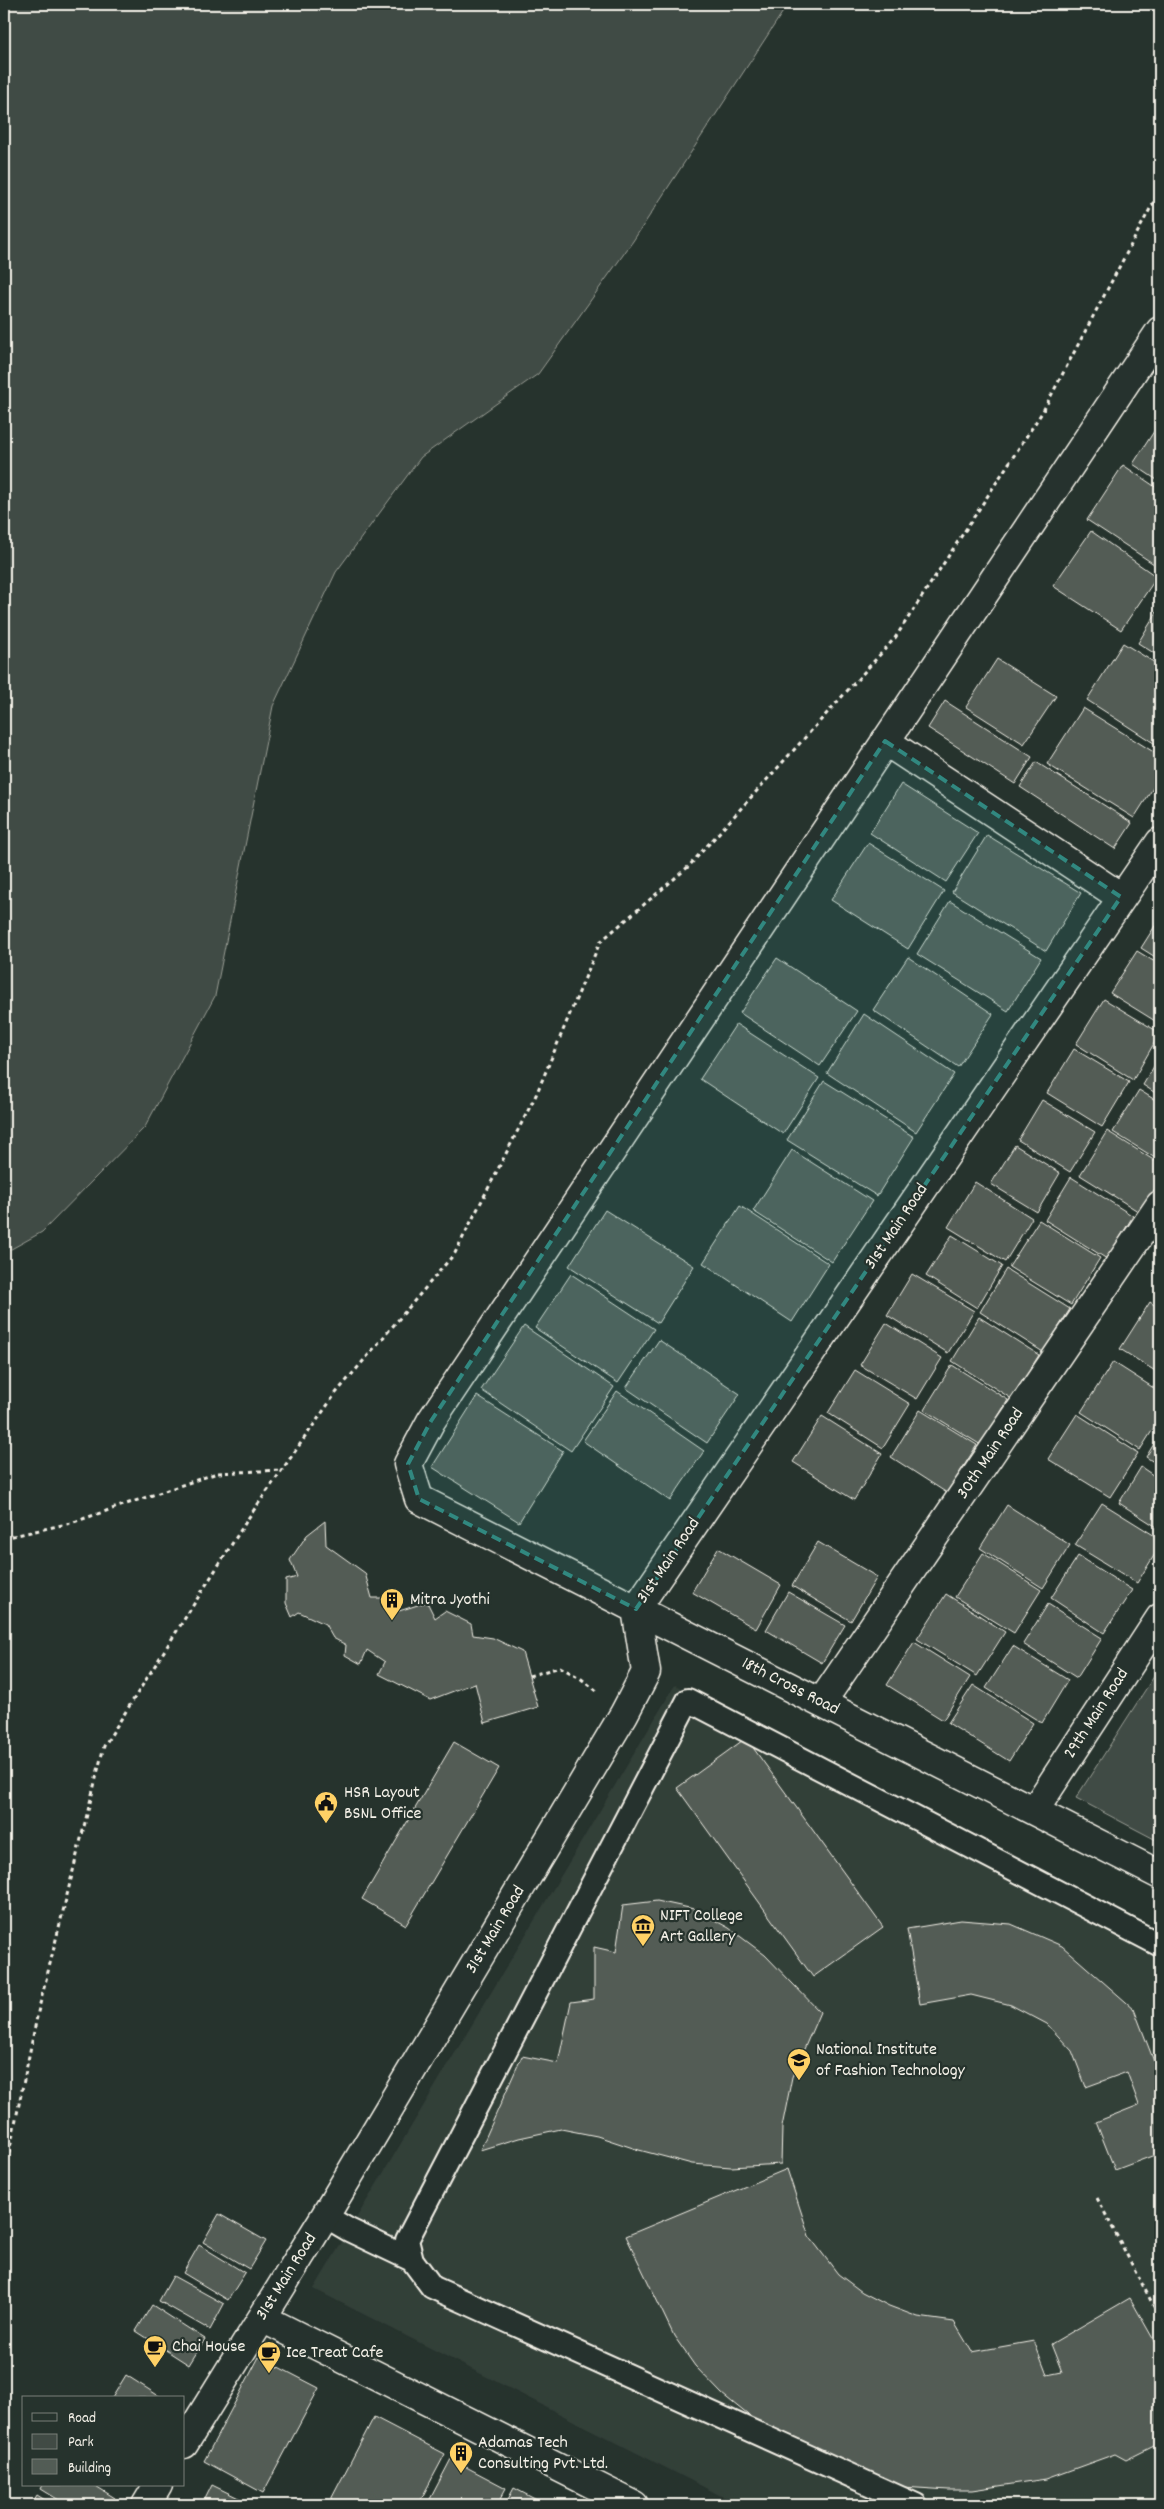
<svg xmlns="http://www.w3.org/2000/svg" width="1164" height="2509" font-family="Dekko,sans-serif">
  <rect width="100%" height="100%" fill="#26332d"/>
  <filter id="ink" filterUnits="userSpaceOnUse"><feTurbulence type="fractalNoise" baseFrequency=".02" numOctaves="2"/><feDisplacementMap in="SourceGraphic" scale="10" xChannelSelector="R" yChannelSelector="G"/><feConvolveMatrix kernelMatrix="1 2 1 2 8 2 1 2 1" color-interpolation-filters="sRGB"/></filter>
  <g filter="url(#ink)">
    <path fill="#333f39" d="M675,1685l485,248v572h-421l-425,-216z"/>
    <path fill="#414b45" stroke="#9a9e96" d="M4,4h784l-155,237 -95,133 -117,83 -85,115 -63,134 -58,290 -70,131 -103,105 -38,21z
      M1160,1667v175l-84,-44z"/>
    <path fill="#525c55" stroke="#f4f1e8" d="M1160,422v60l-27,-18z
      M1123,465l37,25v78l-73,-48z
      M1091,531l66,46 -36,53 -68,-44z
      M1160,607v50l-22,-14z
      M1123,643l37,23v81l-73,-47z
      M997,659l59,37 -32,48 -58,-37z
      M945,701l87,56 -17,27 -87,-56z
      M1083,708l77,48v21l-26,41 -87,-54z
      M1036,762l96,61 -17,26 -95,-62z
      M901,784l77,49 -32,49 -76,-49z
      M987,835l94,58 -35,58 -94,-59z
      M868,843l76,48 -36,58 -77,-49z
      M950,901l91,57 -33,53 -91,-57z
      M1160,918v42l-19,-12z
      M1137,951l23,14v59l-50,-31z
      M908,957l85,57 -35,53 -85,-57z
      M777,958l80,53 -37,55 -80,-53z
      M1104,999l56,34 -27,47 -57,-36z
      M864,1014l90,60 -38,58 -89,-59z
      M736,1024l83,54 -36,56 -83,-55z
      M1074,1049l55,33 -27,45 -55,-34z
      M1160,1056v40l-17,-11z
      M824,1081l90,56 -37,59 -90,-56z
      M1139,1090l21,13v58l-47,-29z
      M1042,1100l53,32 -25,40 -52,-32z
      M1107,1131l53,33v17l-19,32 -61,-38z
      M1015,1145l45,28 -23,39 -46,-28z
      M792,1150l80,51 -40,61 -79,-51z
      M1071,1177l62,39 -26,43 -62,-39z
      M975,1182l57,36 -27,44 -57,-35z
      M740,1206l89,58 -37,58 -89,-59z
      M605,1210l89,56 -36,57 -89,-57z
      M1039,1220l61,38 -29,47 -62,-38z
      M952,1235l50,31 -25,42 -51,-32z
      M1006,1269l64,40 -27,43 -63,-40z
      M571,1274l83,55 -36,54 -83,-55z
      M912,1274l62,37 -26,42 -61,-38z
      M1150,1302l10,7v65l-40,-25z
      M979,1317l60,38 -27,44 -60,-38z
      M886,1323l56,35 -25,41 -57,-34z
      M524,1326l90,61 -43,64 -90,-61z
      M659,1340l81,54 -33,49 -81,-55z
      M1113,1362l47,30v26l-20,32 -59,-38z
      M952,1365l56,35 -27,45 -57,-35z
      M855,1370l55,34 -27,44 -55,-35z
      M617,1391l87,60 -34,50 -87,-60z
      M477,1396l86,55 -44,71 -87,-55z
      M920,1410l57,35 -30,48 -56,-36z
      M1077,1414l61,39 -28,44 -62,-38z
      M822,1416l60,38 -28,46 -61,-38z
      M1160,1434v32l-14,-9z
      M1141,1467l19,13v49l-41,-26z
      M1102,1503l58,36v7l-23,37 -62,-38z
      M1007,1505l63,40 -27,43 -63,-40z
      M325,1521l1,24 39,28 7,25h14l13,13 28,-9 8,16 10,-7 26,13 2,11 20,3 29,14 16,55 -53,16 -10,-40 -45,17 -51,-26 6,-12 -18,-12 -6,14 -16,-9 1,-10 -13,-7 -8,-14 -26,-12 -7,5 -6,-14v-23l11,-3 -7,-17 17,-25z
      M818,1542l59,35 -26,44 -59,-35z
      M718,1548l63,37 -25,44 -64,-37z
      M983,1553l58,37 -27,43 -59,-36z
      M1078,1556l54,34 -28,43 -53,-35z
      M788,1592l57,33 -23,38 -56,-33z
      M946,1594l59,38 -28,44 -60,-37z
      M1048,1604l54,34 -25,40 -54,-34z
      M914,1642l56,35 -27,43 -56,-35z
      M1013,1646l55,34 -26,43 -56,-35z
      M973,1685l60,38 -24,38 -61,-38z
      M746,1738l137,189 -70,50 -136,-189z
      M454,1742l45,26 -93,157 -44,-26z
      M657,1901l37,8 35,19 36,27 55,57 -28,65 -10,50 -1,37 -50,3 -39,-3 -53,-14 -42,-14 -36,-7 -42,9 -39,12 42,-94 36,7 13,-61 23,-3v-52l22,5 7,-47z
      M961,1920l50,4 51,22 72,63 26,68v76l-45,17 -19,-48 43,-17 -12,-33 -41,15 -14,-36 -25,-27 -36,-19 -40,-10 -51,9 -13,-75z
      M787,2169l22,67 29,38 24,18 27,14 29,11 36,5 18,30 62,-11 13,34 15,-3 -11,-28 79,-46 30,53v92l-34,17 -11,-6 -69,25 -74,11h-23l-47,-3 -26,-5 -47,-19 -45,-31 -5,8 -57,-46 -27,-28 -21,-30 -48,-100z
      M219,2214l47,27 -17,28 -46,-27z
      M199,2245l46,28 -17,27 -45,-27z
      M173,2276l51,28 -14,26 -51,-29z
      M152,2305l53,34 -16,26 -53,-34z
      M259,2357l60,31 -56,105 -59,-32z
      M126,2375l36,23h-50z
      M374,2417l71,37 -27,51h-90z
      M451,2459l55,29 -9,17h-70z
      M43,2485h51l21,13 -4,7h-44l-26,-16z
      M212,2485l41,20h-51z
      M514,2488l32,17h-41z
      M37,2495l16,10h-22z"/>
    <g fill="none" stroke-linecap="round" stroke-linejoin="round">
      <g stroke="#f4f1e8" stroke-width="26">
        <path id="service" d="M325,2216l24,14 63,30
          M916,2505l-484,-218 -20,-27 -5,-20 281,-540 472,245"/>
      </g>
      <g stroke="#f4f1e8" stroke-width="31">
        <path id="minor" d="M1160,331l-729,1090 -23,43 11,35 741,376
          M885,741l236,156
          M821,1703l339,-498
          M1034,1811l126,-193
          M262,2318l372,187
          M184,2444l141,-228 299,-502 22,-42 -10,-63 524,-767
          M146,2505l12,-20"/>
      </g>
      <path stroke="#f4f1e8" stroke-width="3" stroke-dasharray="4 4" stroke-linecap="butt" d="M4,1538l67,-15 146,-50 65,-3
        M529,1676l31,-9 20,11 17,13
        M4,2177l34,-165 66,-266 145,-229 87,-124 119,-140 81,-158 64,-153 88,-75 207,-229 148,-227 117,-221
        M1097,2198l63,120"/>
      <use href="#service" stroke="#26332d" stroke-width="22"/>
      <use href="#minor" stroke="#26332d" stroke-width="28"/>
    </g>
  </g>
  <path fill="#318880" fill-opacity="0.2" stroke="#318880" stroke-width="4" stroke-dasharray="10 6" stroke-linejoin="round" d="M885,741l236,156 -485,712 -217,-110 -11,-35 23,-43z"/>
  <defs>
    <g id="building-pin" transform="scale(1.25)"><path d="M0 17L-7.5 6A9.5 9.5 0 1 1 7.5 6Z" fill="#ffd166" stroke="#26332d"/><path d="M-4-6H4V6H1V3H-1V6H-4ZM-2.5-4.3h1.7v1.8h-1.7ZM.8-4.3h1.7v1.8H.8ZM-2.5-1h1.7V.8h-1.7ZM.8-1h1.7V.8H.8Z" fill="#111"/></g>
    <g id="civic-pin" transform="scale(1.25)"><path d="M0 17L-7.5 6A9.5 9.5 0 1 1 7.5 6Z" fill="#ffd166" stroke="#26332d"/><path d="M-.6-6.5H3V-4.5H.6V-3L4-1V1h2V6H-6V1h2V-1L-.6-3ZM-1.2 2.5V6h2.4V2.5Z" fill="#111"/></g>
    <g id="museum-pin" transform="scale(1.25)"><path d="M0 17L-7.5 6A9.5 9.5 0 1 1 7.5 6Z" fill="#ffd166" stroke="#26332d"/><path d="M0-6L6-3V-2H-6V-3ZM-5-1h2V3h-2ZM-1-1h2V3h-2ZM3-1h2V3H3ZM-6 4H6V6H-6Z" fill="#111"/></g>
    <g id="university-pin" transform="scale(1.25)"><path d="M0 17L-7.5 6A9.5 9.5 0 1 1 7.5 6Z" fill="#ffd166" stroke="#26332d"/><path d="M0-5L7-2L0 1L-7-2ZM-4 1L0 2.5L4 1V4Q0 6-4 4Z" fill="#111"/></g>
    <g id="cafe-pin" transform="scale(1.25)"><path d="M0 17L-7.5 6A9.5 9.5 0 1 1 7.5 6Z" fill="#ffd166" stroke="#26332d"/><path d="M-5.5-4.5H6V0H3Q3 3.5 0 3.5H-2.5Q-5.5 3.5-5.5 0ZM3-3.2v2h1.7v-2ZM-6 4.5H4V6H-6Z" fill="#111"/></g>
  </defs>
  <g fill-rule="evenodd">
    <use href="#building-pin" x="392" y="1600"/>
    <use href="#civic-pin" x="326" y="1803"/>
    <use href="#museum-pin" x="643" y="1926"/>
    <use href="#university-pin" x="799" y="2060"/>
    <use href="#cafe-pin" x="155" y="2347"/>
    <use href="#cafe-pin" x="269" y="2353"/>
    <use href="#building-pin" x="461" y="2453"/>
  </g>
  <g text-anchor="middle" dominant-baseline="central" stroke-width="4.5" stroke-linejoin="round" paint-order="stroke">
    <g font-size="18" fill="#f4f1e8" stroke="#26332d">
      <text transform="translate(897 1227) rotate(-56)">31st Main Road</text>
      <text transform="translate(991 1454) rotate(-56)">30th Main Road</text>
      <text transform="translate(669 1561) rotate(-56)">31st Main Road</text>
      <text transform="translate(790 1687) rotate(27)">18th Cross Road</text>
      <text transform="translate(1097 1714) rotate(-57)">29th Main Road</text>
      <text transform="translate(496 1930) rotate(-59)">31st Main Road</text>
      <text transform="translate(287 2277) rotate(-58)">31st Main Road</text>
    </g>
    <g font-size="18" fill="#f4f1e8" stroke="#26332d" text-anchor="start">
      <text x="410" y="1600">Mitra Jyothi</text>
      <text x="344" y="1793">HSR Layout<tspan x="344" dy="21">BSNL Office</tspan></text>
      <text x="660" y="1916">NIFT College<tspan x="660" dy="21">Art Gallery</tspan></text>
      <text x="816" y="2050">National Institute<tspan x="816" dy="21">of Fashion Technology</tspan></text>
      <text x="172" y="2347">Chai House</text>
      <text x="286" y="2353">Ice Treat Cafe</text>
      <text x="478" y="2443">Adamas Tech<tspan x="478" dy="21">Consulting Pvt. Ltd.</tspan></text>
    </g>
  </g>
  <rect width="1164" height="2509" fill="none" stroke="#26332d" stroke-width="20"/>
  <rect x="10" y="10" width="1144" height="2489" fill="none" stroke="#f4f1e8" stroke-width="2" filter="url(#ink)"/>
  <rect x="22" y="2396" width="162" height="90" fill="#26332d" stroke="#787f78"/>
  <rect x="32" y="2413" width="25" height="8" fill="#26332d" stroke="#787f78"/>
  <text x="68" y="2422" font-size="15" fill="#f4f1e8">Road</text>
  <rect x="32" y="2434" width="25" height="15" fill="#414b45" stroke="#787f78"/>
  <text x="68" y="2446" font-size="15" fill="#f4f1e8">Park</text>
  <rect x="32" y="2459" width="25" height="15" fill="#525c55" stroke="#787f78"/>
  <text x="68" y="2472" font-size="15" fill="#f4f1e8">Building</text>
</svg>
